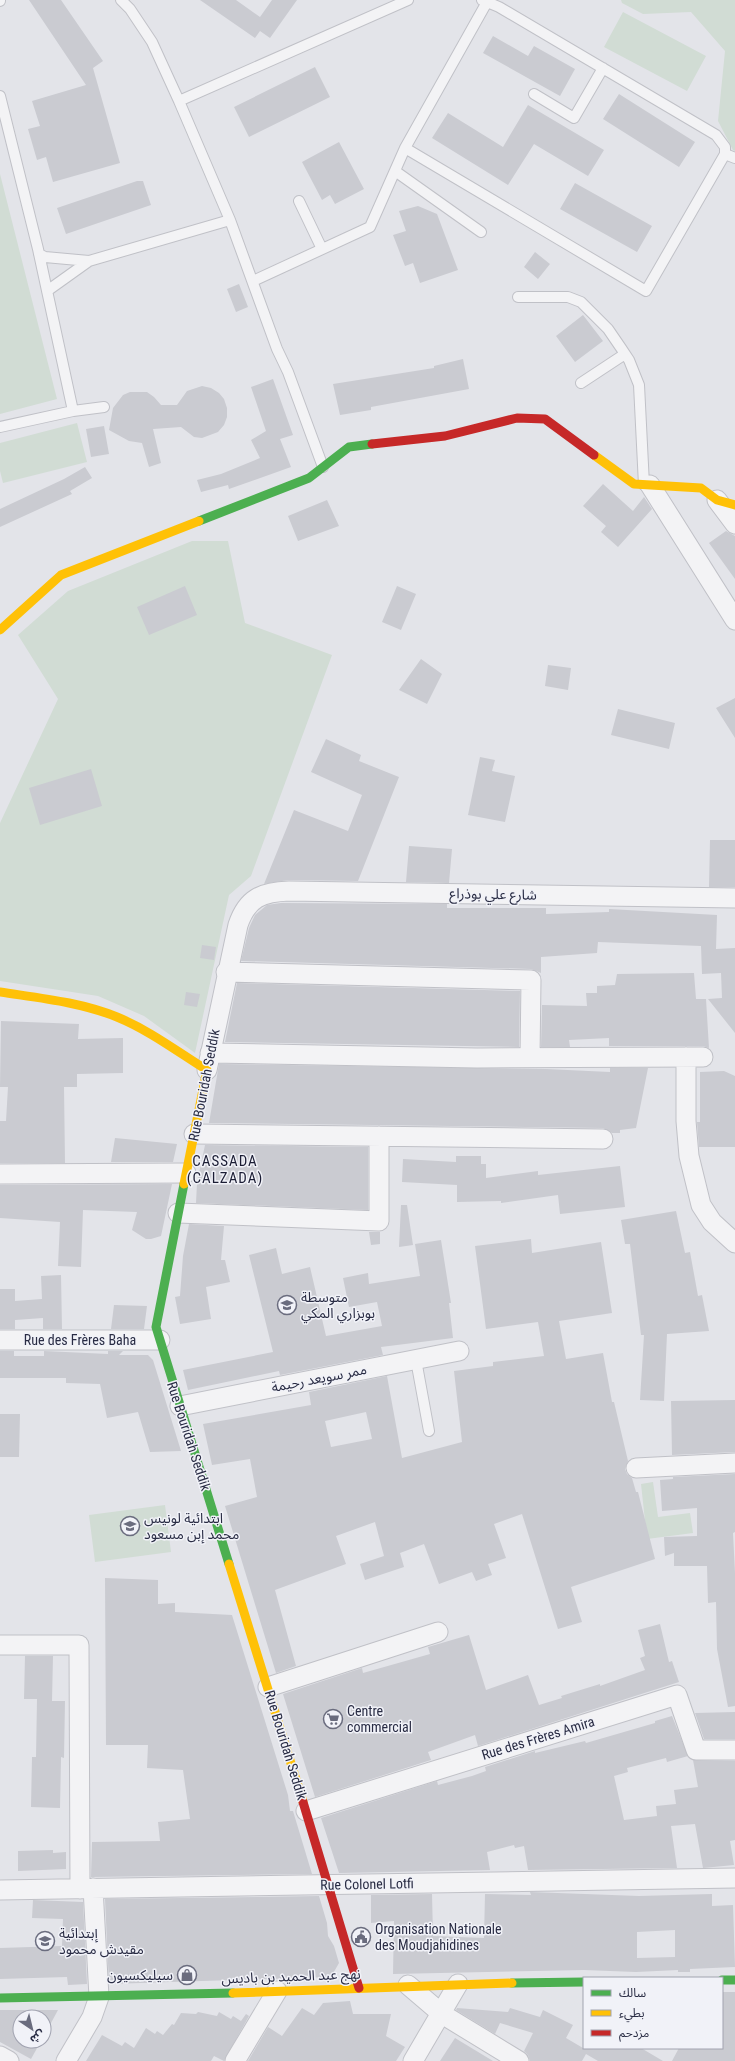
<svg xmlns="http://www.w3.org/2000/svg" width="735" height="2061" font-family="'Roboto Condensed','Noto Sans Arabic',sans-serif">
  <rect width="100%" height="100%" fill="#e3e4e9"/>
  <path fill="#d1dcd4" d="M621,0h114v151l-2,-1 -15,-29 7,-70 -34,-39 -48,2 -21,-11z
    M623,12l83,44 -19,35 -83,-44z
    M0,174l57,225 -57,15z
    M77,423l10,39 -84,21 -3,-12v-28z
    M192,541h36l17,82 87,32 -81,221 -22,19 -34,158 -51,-37 -46,-20 -98,-15v-158l58,-124 -40,-64 50,-44z
    M653,1482l5,35 32,-4 3,20 -46,6 -6,-55z
    M165,1505l6,47 -76,10 -6,-47z"/>
  <path fill="#cacbd1" fill-rule="evenodd" d="M29,0h32l42,61 -10,7 27,95 -67,19 -7,-25 -9,3 -9,-31 12,-3 -8,-25 54,-16z
    M200,0h36l24,17 12,-17h25l-27,38 -10,-7 -5,7z
    M493,36l35,20 6,-10 41,23 -15,27 -77,-43z
    M315,67l15,30 -81,40 -15,-30z
    M619,94l76,48 -16,25 -76,-48z
    M528,105l76,45 -16,26 -54,-32 -26,41 -76,-47 16,-25 55,34z
    M339,142l25,47 -29,15 -5,-9 -8,5 -20,-38z
    M137,181h6l8,24 -85,29 -9,-26z
    M575,183l77,43 -15,26 -77,-43z
    M418,206l19,8 21,56 -38,13 -7,-20 -8,3 -12,-31 13,-4 -7,-20z
    M535,252l15,12 -12,15 -14,-12z
    M239,284l9,23 -12,5 -9,-23z
    M583,315l20,26 -28,21 -19,-26z
    M463,359l6,30 -98,18v3l-31,5 -7,-31 101,-16v-2z
    M273,379l20,56 -13,4 11,28 -62,22 -1,-4 -27,7 -4,-12 24,-6 39,-16 -9,-18 15,-9 -15,-44z
    M202,386l9,2 8,5 5,6 3,9v9l-3,8 -6,7 -16,6 -8,-1 -13,-10 -28,2 8,34 -12,4 -7,-24 -13,-2 -20,-11 4,-22 10,-13 7,-3h17l7,5 7,8h16l10,-14z
    M104,426l5,28 -18,3 -5,-28z
    M85,467l7,11 -22,13 2,3 -72,33v-18l64,-30z
    M603,484l30,27 11,-14 8,12 -34,38 -17,-15 5,-6 -23,-20z
    M327,500l12,26 -41,15 -10,-25z
    M726,531l9,5v43l-26,-36z
    M185,586l12,29 -48,20 -12,-28z
    M397,586l19,8 -15,36 -19,-8z
    M421,659l21,15 -15,30 -28,-14z
    M548,665l23,3 -3,22 -23,-4z
    M735,698v40l-19,-30z
    M618,709l57,14 -6,26 -58,-14z
    M326,739l35,16 -2,6 40,16 -41,104 -70,-1 -24,4 30,-74 54,21 14,-36 -51,-23z
    M480,757l15,3 -3,11 23,5 -10,46 -37,-7z
    M91,769l11,37 -62,19 -11,-37z
    M710,840h25v47h-26z
    M409,846l43,3 -3,34 -43,-1z
    M281,903l166,1v4h99v6l63,-2v-3l108,6 -1,34 19,-1v85l-27,-34 14,-1 -1,-25 -19,1 -1,-28 -103,-4 -1,11 -56,4v16l-10,-4 -290,-8 8,-33 6,-13 12,-10z
    M202,945l14,2 -2,13 -14,-2z
    M694,973l2,26h10l3,49 -6,-2h-94v-8l-40,2 1,7h-29l1,-42 45,1 -1,-13h11v-7l18,-1 2,-11z
    M237,983l283,8 -1,56 -294,-5z
    M186,992l14,2 -3,13 -13,-2z
    M1,1021l78,3 -1,15 45,-1v35l-46,1v13h-13l1,76h-65v-42h6l2,-34h-8z
    M219,1064l327,5 64,3v-4h38l-12,60 -16,2v3h-8l-9,-5 -394,-5z
    M724,1071l11,5v71h-36l-2,-25h3v-50z
    M115,1138l62,6 -4,18h-62z
    M205,1145l163,2v63l-172,-7 1,-20z
    M456,1156h25v8h5v14l52,-7v4l82,-9 5,41 -65,7 -2,-19 -57,8v-2l-44,1v-17l-55,-3 1,-23 53,3z
    M172,1184l-11,52 -10,3h-5l-14,-9 5,-18 -54,-2 -2,57 -23,-1 2,-44 -60,-4v-33z
    M401,1205h6l6,40 -14,2z
    M676,1211l9,42 5,-1 8,44 4,-1 7,36 -42,3 -3,67 -24,-1 4,-65h-3l-11,-91h-5l-4,-24z
    M189,1224l35,2 -3,34h4l5,22 -24,5 5,32 -31,5 -5,-27 5,-1 3,-40z
    M369,1232h11v12l-9,1z
    M531,1239l1,14 69,-11 11,71 -53,8 7,38 37,-6 9,49h2l14,59 -3,8 2,5 5,4 4,14h2l17,67 -84,28 11,35 -24,7 -36,-115 -28,10 12,34 -18,6 4,11 -16,6 -4,-9 -33,12 -15,-40 -24,9 4,14 -39,13 -5,-16 24,-8 -9,-34 -39,14 10,28 -71,26 21,76 -20,7 -51,-167 32,-9 -7,-38 -38,6 -9,-41 108,-19 -2,-13 78,-16 15,82 60,-16 -8,-71 39,-5v-4l51,-6 -6,-34 -52,7 -11,-83zM366,1412l6,27 -41,8 -6,-26z
    M441,1240l10,63h-2l4,35 -72,9 2,8 -103,20 -1,-4 -91,19 -5,-20 90,-18 -24,-97 27,-7 6,26 28,-7 16,69 56,-10 -5,-24 -28,5 -6,-29 25,-5 1,11 51,-8 -5,-32z
    M61,1275l1,54h-19v-11l-28,2v9h-15v-40h15v12l27,-2 -1,-23z
    M114,1305l33,1 -3,23h-33z
    M0,1351h14v5h30v-5l64,3v-3h15l-4,4h29l5,5 28,91 -31,1 -12,-40 -31,6 -7,-34 -34,-1v-5h-66z
    M735,1400v52l-63,3 -1,-54z
    M0,1414h20l-1,43h-19z
    M735,1474v58l-2,1 2,40v133l-7,1 -11,-58 -1,-47 -8,1 -1,-37h-33v-13l-9,3 -1,-19 33,-1v-28l-35,3 -2,-31 13,-1v-2z
    M105,1578l53,2v24l17,-1v9l57,3 56,180 2,16h3l19,63 -221,3 1,-35 68,-1 -2,-19 32,-3 -7,-49 -36,-2 1,-23h-42z
    M660,1624l9,38 3,-1 7,21 -201,64 -3,-11 -47,17 3,8 -116,37 -32,-103 79,-26 1,5 67,-19 -2,-7 41,-12 17,55 42,-15 11,30 23,-7 -1,-2 39,-12v2l45,-16 -5,-12 5,-2 -7,-26z
    M25,1656h28l-1,45h13l-1,57 -3,-1 -1,51 -29,-1 1,-50h4l1,-58h-13z
    M735,1712v27h-31l-9,-26z
    M672,1716l16,40 -21,6 -1,-4 -39,10 1,4 -14,4 10,44 33,-4 -1,-10 20,-2 -2,-14 24,-3 -5,-27 42,1v79l-5,1 4,24 -31,3 -8,-44 -24,2 6,42 -149,2 -4,-24 -9,2 -1,-3 -27,7 3,18 -151,3 -18,-55 116,-37 1,4 34,-9 14,-5 -1,-4 50,-16v2l50,-12 1,2 69,-20v-2z
    M53,1850v3l13,-1v17l-48,2v-20z
    M530,1892l109,4 73,-2v12l21,-1 2,62 -45,2v3h-12v-2l-42,2 -52,-2 -191,4 1,-53 -23,2v-28l61,-1 1,42 51,2 1,-44 46,1zM675,1930v27l-38,1v-26z
    M319,1896l8,27 1,13 6,10 5,17 -8,14 -222,7 -4,-85z
    M33,1900l50,2 4,82 -19,1 -1,-8 -67,2v-31l62,-2 1,-27 -31,-1z
    M722,1992h13v69h-63l7,-13h43z
    M350,2001l3,13h38l-5,22 19,11 -9,14h-148l20,-34 14,9 20,-28 12,7 9,-12z
    M457,2008l51,4 2,-4 30,9 3,-7 30,15 -7,13 17,10h58l22,13h-65l-12,-7 -4,7h-52l-2,-6 -4,-4 9,-18 -33,-10 -5,11 -39,-24z
    M0,2010h58l-14,26v-19h-24v24h21l-10,18 -31,-17z
    M198,2012l19,4 2,-4 12,7 2,-3 8,5 5,-7 3,2 -25,45 -10,-5 -3,5h-125l16,-26 20,11 3,-4 9,6 12,-20 9,6 2,-3 6,4 9,-11 2,1 7,-12 15,1z
    M455,2038l38,23h-53z"/>
  <g fill="none" stroke-linecap="round" stroke-linejoin="round">
    <g stroke="#c0c1c7" stroke-width="12">
      <path id="lane" d="M121,0l9,9 22,33 27,59 51,119 47,129 11,23 35,95
        M0,1v-1
        M534,94l40,24 29,-50
        M0,96l38,153 35,162
        M179,101l229,-101
        M405,148l241,143 79,-137v-7l-9,-12 -217,-128 -17,-7
        M725,154l10,4
        M395,171l86,61
        M299,201l23,48
        M39,254l6,3 44,4 141,-41
        M253,281l117,-54 35,-79 82,-146
        M47,291l42,-30
        M518,297h50l13,5 27,27 13,19 8,12 10,25 5,100
        M581,383l44,-29
        M0,427l73,-16 31,-4
        M416,1360l13,71"/>
    </g>
    <g stroke="#c0c1c7" stroke-width="21">
      <path id="street" d="M650,485l85,135
        M717,500l18,24
        M226,972l305,8 -1,77
        M210,1053l267,5 226,-1
        M686,1057v64l3,35 12,49 11,17 23,21
        M207,1070l31,-145c9,-27 24,-33 51,-34l446,7
        M194,1134l409,5
        M0,1174l186,-1
        M178,1213l201,8v-85
        M0,1340h160
        M180,1406l279,-55
        M636,1468l99,-5
        M0,1645h79l1,244
        M268,1687l170,-55
        M306,1811l371,-116 19,55h39
        M0,1890l735,-12
        M408,1985l34,29 77,47
        M0,2056l9,5
        M66,2061l26,-44 7,-20 -6,-109
        M235,2061l42,-70
        M413,2061l45,-77"/>
    </g>
    <use href="#lane" stroke="#f3f3f5" stroke-width="10"/>
    <use href="#street" stroke="#f3f3f5" stroke-width="19"/>
    <path stroke="#4caf50" stroke-width="9" d="M199,521l110,-43 40,-31 23,-3
      M184,1184l-28,143 73,237
      M722,1980h13
      M512,1983l72,-1
      M0,1998l233,-5"/>
    <path stroke="#ffc107" stroke-width="9" d="M594,455l40,29 67,4 16,12 18,5
      M0,630l61,-55 138,-54
      M0,992c39,6 80,10 117,25 32,13 61,35 90,53l-23,114
      M229,1564l74,238
      M233,1993l279,-10"/>
    <path stroke="#c62828" stroke-width="9" d="M372,444l73,-8 72,-18 28,1 49,36
      M303,1802l56,186"/>
  </g>
  <defs>
    <g id="school-ring" transform="scale(1)"><circle r="9.5" fill="#f1f2f8" stroke="#6a6c7e" stroke-width="1.5"/><path d="M0-5L7-2L0 1L-7-2ZM-4 1L0 2.5L4 1V4Q0 6-4 4Z" fill="#6a6c7e"/></g>
    <g id="supermarket-ring" transform="scale(1)"><circle r="9.5" fill="#f1f2f8" stroke="#6a6c7e" stroke-width="1.5"/><path d="M-6-5.5h2.5l.6 2H6L4.5 2H-2.5L-4.4-4H-6ZM-1.5 3.2a1.3 1.3 0 1 0 .1 0ZM3 3.2a1.3 1.3 0 1 0 .1 0Z" fill="#6a6c7e"/></g>
    <g id="civic-ring" transform="scale(1)"><circle r="9.5" fill="#f1f2f8" stroke="#6a6c7e" stroke-width="1.5"/><path d="M-.6-6.5H3V-4.5H.6V-3L4-1V1h2V6H-6V1h2V-1L-.6-3ZM-1.2 2.5V6h2.4V2.5Z" fill="#6a6c7e"/></g>
    <g id="shop-ring" transform="scale(1)"><circle r="9.5" fill="#f1f2f8" stroke="#6a6c7e" stroke-width="1.5"/><path d="M-5-2.5h2.3a2.7 3.5 0 0 1 5.4 0H5L5.5 6h-11ZM-1.5-2.5h3a1.5 2.3 0 0 0-3 0Z" fill="#6a6c7e"/></g>
  </defs>
  <g fill-rule="evenodd">
    <use href="#school-ring" x="287" y="1305"/>
    <use href="#school-ring" x="130" y="1526"/>
    <use href="#supermarket-ring" x="333" y="1719"/>
    <use href="#civic-ring" x="361" y="1937"/>
    <use href="#school-ring" x="45" y="1941"/>
    <use href="#shop-ring" x="187" y="1975"/>
  </g>
  <g text-anchor="middle" dominant-baseline="central" stroke-width="3" stroke-linejoin="round" paint-order="stroke">
    <g font-size="14" fill="#292c44" stroke="#f1f2f8">
      <text transform="translate(493 894) rotate(1)">شارع علي بوذراع</text>
      <text transform="translate(204 1085) rotate(-79)">Rue Bouridah Seddik</text>
      <text x="80" y="1340">Rue des Frères Baha</text>
      <text transform="translate(319 1378) rotate(-11)">ممر سويعد رحيمة</text>
      <text transform="translate(189 1436) rotate(72)">Rue Bouridah Seddik</text>
      <text transform="translate(538 1738) rotate(-17)">Rue des Frères Amira</text>
      <text transform="translate(286 1745) rotate(73)">Rue Bouridah Seddik</text>
      <text transform="translate(367 1884) rotate(-1)">Rue Colonel Lotfi</text>
      <text transform="translate(291 1976) rotate(-2)">نهج عبد الحميد بن باديس</text>
    </g>
    <g font-size="14" fill="#292c44" stroke="#f1f2f8" text-anchor="start">
      <text x="301" y="1297">متوسطة<tspan x="301" dy="16">بوبزاري المكي</tspan></text>
      <text x="144" y="1518">ابتدائية لونيس<tspan x="144" dy="16">محمد إبن مسعود</tspan></text>
      <text x="347" y="1711">Centre<tspan x="347" dy="16">commercial</tspan></text>
      <text x="375" y="1929">Organisation Nationale<tspan x="375" dy="16">des Moudjahidines</tspan></text>
      <text x="59" y="1933">إبتدائية<tspan x="59" dy="16">مقيدش محمود</tspan></text>
      <text x="173" y="1975" text-anchor="end">سيليكسيون</text>
    </g>
    <g font-size="15" letter-spacing="1" fill="#1b1d34" stroke="#f1f2f8">
      <text x="225" y="1161">CASSADA<tspan x="225" dy="17">(CALZADA)</tspan></text>
    </g>
  </g>
  <rect x="583" y="1977" width="140" height="72" fill="#f1f2f8" stroke="#a1a3b0"/>
  <rect x="591" y="1990" width="20" height="6" fill="#4caf50" stroke="#a1a3b0"/>
  <text x="619" y="1997" font-size="12" fill="#292c44">سالك</text>
  <rect x="591" y="2010" width="20" height="6" fill="#ffc107" stroke="#a1a3b0"/>
  <text x="619" y="2017" font-size="12" fill="#292c44">بطيء</text>
  <rect x="591" y="2030" width="20" height="6" fill="#c62828" stroke="#a1a3b0"/>
  <text x="619" y="2037" font-size="12" fill="#292c44">مزدحم</text>
  <g transform="translate(32 2029) rotate(145)"><circle r="19" fill="#f1f2f8" stroke="#a1a3b0"/>
  <path d="M0-3L7 15L0 10L-7 15Z" fill="#6a6c7e"/>
  <text y="-6" font-size="11" font-weight="bold" text-anchor="middle" fill="#292c44">ش</text>
  </g>
</svg>
